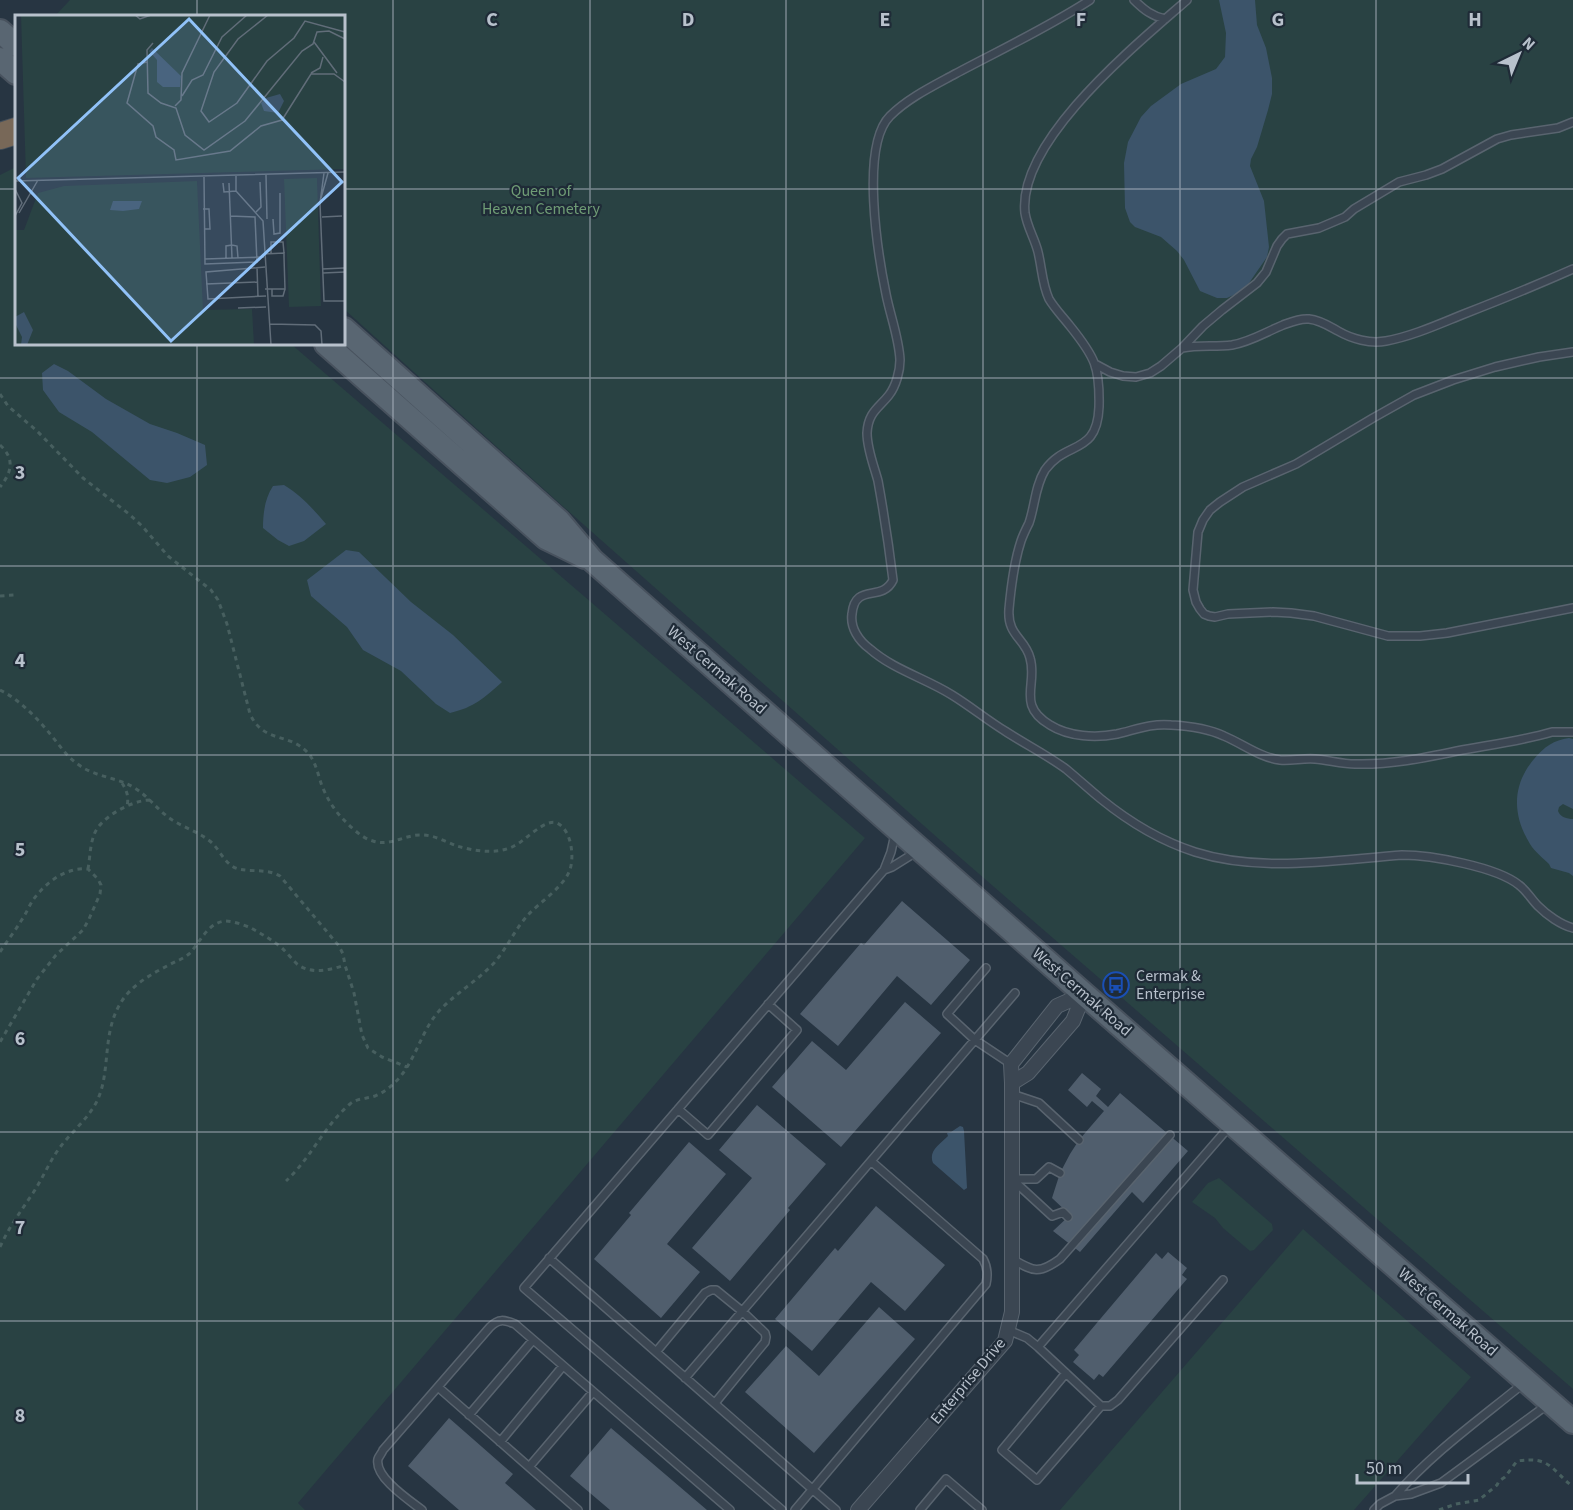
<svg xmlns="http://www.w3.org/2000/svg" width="1573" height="1510" font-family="'Source Sans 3',sans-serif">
  <rect width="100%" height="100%" fill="#273542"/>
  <path fill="#294243" d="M70,0h1503v1389l-633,-549 -383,-339 -213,-192v-293h-289z
    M16,167v177h275l574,494 -567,665 7,7h-305v-1335z
    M1219,1178l53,46 1,6 -19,20 -4,1 -27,-23 -8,-10 -23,-16 16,-19z
    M1303,1229l168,148 -117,133h-294z"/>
  <path fill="#3c546a" d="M1219,0h36l2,25 9,23 6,30v16l-4,16 -11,37 -6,12 -1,7 14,35 5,46 -2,10 -18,26 -11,10 -11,5h-10l-17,-7 -16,-31 -7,-9 -16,-14 -26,-10 -5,-5 -5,-14 -1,-45 4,-21 13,-25 10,-11 30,-22 35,-15 9,-12 1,-24z
    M54,364l14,7 38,28 44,25 27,9 28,12 2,20 -17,12 -23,6 -17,-3 -58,-48 -33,-20 -16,-22 -1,-17z
    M284,485c17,10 29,24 42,39l-22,17 -15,5 -11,-6 -15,-12c0,-15 2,-30 10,-42z
    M346,550l13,2 52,50 42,33 49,47c-18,16 -27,25 -52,31l-14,-9 -35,-33 -38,-21 -16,-23 -36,-31 -4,-16z
    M1569,738l4,1v70l-10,-5 -4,3 -1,4c2,6 9,8 15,8v57l-4,-3 -18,-5 -2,-4c-6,-6 -14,-12 -19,-20 -18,-29 -18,-59 4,-85 10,-12 20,-19 35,-21z
    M960,1126l3,1 1,4 3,57 -3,2 -31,-27c-5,-12 7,-19 15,-27l-1,-3 4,-1z"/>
  <path fill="#505e6d" d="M902,901l68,59 -39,45 -34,-29 -59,70 -38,-32 61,-71 3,2z
    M905,1002l36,31 -100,114 -69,-60 40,-46 34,29z
    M1082,1073l19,16 -5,7 12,11 12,-14 68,58 -45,52 -11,-11 -52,60 -27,-21 17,-16 -18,-17 8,-25 10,-19 9,-14 25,-29 -12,-10 -5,6 -19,-17z
    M757,1105l69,59 -38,44 2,2 -60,71 -38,-33 60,-70 -33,-28z
    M689,1142l37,32 -59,70 33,28 -39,46 -67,-59 37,-44 -2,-2z
    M876,1206l69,59 -40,46 -34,-29 -59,69 -37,-32 60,-71 3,3z
    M1168,1252l19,16 -5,7 5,4 -84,98 -4,-3 -5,6 -21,-18 6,-7 -5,-5 82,-97 6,6z
    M879,1307l36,32 -101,114 -69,-61 41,-46 33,30z
    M449,1418l64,56 -8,9 31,27h-77l-51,-44z
    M611,1428l96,82h-97l-40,-34z"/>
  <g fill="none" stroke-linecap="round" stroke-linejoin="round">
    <g stroke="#59646f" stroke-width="10">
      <path id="lane" d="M1090,0c-43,28 -90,50 -135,74 -22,12 -47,24 -65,42 -30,30 -12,139 -4,178 4,21 13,44 14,66 0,11 -4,26 -11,35 -10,13 -21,17 -22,38 0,16 7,33 11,48 6,33 11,66 15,99 -11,23 -38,2 -41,34 -2,14 7,27 18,35 24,21 55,29 82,46 18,11 35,25 53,36 20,13 42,24 61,38 12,10 23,20 35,30 27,22 60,42 94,53 66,21 140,8 207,3 29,0 95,12 117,30 8,6 12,14 19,21 9,9 23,19 35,22
        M1134,0c10,10 18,16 31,19
        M1187,0c-50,44 -170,141 -162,213 2,14 10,26 13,39 4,16 4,32 11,47 6,10 14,18 21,27 25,31 30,41 29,81 -2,49 -33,33 -54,63 -10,16 -10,36 -16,53 -3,6 -6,12 -8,18 -7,21 -10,46 -12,68 -2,27 16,29 21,49 8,26 -14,47 20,67 19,12 46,13 67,9 18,-4 34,-11 54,-9 18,1 36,3 53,11 19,8 35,21 56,24 12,1 23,-2 35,-1 13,1 27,5 40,5 35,1 69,-6 102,-13 32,-6 64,-10 95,-19h21
        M1182,348c17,-3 33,-1 50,-3 18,-3 34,-13 51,-20 8,-3 17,-7 26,-6 11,1 20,7 29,12 14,8 32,13 48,10 27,-5 53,-17 78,-27 36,-14 73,-29 109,-45
        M1573,352l-34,5 -44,10 -42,13 -39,15 -41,23 -77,46 -53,23 -23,15 -10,8 -7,10 -5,12 -5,58 3,12 4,7 4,5 5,2 6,1 13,-3 45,-2 18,1 23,3 74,20h32l27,-3 126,-25
        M1095,364l15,8 13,4 13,1 14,-4 11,-7 21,-18 21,-22 19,-16 35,-27 9,-11 11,-26 5,-7 5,-5 32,-6 26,-11 9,-8 45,-27 27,-7 16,-6 55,-30 14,-4 47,-7 15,-6
        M884,870l8,-3 24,-15
        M986,968l-39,46 28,26 36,24
        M1012,1094l27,9 40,37
        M678,1109l30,26 89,-105 -29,-26
        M1012,1179h24l13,-12 11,6
        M1014,1181l38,35 11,-4 5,5
        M549,1258l287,252
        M1012,1259c21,12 26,16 48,0l110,-124
        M1008,1330l19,8 11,9 63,59
        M1038,1347l191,-220
        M656,1352l49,-59 6,-3h5l27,22 22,21 1,4 -1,5 -50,61
        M1066,1373l-64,77 35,30 64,-74h9l8,-6 105,-120
        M685,1378l330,-385
        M438,1387l140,123
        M469,1415l64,-75
        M500,1442l63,-76
        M529,1467l64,-75
        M1395,1496c37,-43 85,-77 129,-113
        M422,1510c-13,-10 -48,-33 -44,-51 1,-3 4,-6 5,-9l107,-123c9,-9 14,-7 25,-3l215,186
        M782,1510l-258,-222 360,-418 7,-18 4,-18
        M795,1510l191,-226c2,-9 2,-16 -3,-25l-111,-97
        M920,1510l26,-31 36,31
        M1374,1510l6,-6 15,-8 16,-2 30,-11 106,-78"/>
    </g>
    <g stroke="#59646f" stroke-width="16">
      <path id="street" d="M1012,1083l16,-10 45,-52 11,-27
        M858,1510l147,-169 7,-29v-229l-1,-19 46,-58 27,-12"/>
    </g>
    <g stroke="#48525e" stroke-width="26">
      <path id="primary" d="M0,31l16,14
        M0,59l16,14
        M344,329l215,192 33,39 492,434 489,428
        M326,344l220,194 39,19"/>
    </g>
    <g stroke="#46515c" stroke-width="28">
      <path id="highway" d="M0,136l16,-5"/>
    </g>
    <path stroke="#475f5f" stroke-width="3" stroke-dasharray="4.5 4.5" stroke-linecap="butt" d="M0,394l8,12 29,25 46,47 46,36 13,12 26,30 43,34 7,10 9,24 23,90c14,30 39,18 58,39 8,9 10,22 14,33 5,12 11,22 19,31 9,9 20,21 32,24 17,6 33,-7 49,-6 12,0 24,7 35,11 17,5 40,9 57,0 11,-5 31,-28 43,-23 15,7 18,36 12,49 -7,16 -29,30 -41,43 -13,14 -21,33 -34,48 -17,18 -38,30 -55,48 -17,19 -22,45 -39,66 -7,8 -15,15 -25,19 -9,3 -18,2 -25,8 -26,22 -39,54 -64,77
      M0,445c15,14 12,27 0,42
      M0,596l14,-1
      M0,690c20,10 37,28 51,45 9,11 16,22 28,30 16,12 37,12 54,22 14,8 23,21 35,30 13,10 30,14 43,25 8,7 12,18 21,24 11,8 33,1 48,10l59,70 4,8 2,11 9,28 8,42 6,13 14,9 25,10
      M122,783c5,8 7,14 5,23
      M88,869c2,-11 2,-24 6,-34 5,-17 38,-35 56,-35
      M0,952c7,-11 15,-21 21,-31 5,-7 8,-15 12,-21 13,-18 33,-33 55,-31l10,10 3,6 -1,9 -11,25 -6,11 -27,25 -19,24 -37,63
      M0,1247c9,-20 21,-36 33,-54 10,-15 17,-33 28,-47 10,-13 23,-24 32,-38 22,-33 4,-80 35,-115 11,-12 27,-21 41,-28 7,-4 14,-6 20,-11 11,-11 18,-31 36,-33 8,0 19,4 26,7 11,6 21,12 31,20 5,5 10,11 15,16 14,11 33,6 48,1
      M1439,1510l17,-6 23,-4 18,-15 2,-4 6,-4 12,-16c33,-5 34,8 56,26"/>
    <use href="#lane" stroke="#3b4652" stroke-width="7"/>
    <use href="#street" stroke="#3b4652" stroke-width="14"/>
    <use href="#primary" stroke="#596672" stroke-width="22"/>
    <use href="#highway" stroke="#786858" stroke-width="26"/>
  </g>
  <path fill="none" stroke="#b8c1cc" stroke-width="1.5" stroke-opacity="0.55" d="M197,0v16M393,0v1510M590,0v1510M786,0v1510M983,0v1510M1180,0v1510M1376,0v1510M0,189h16M344,189h1229M197,344v1166M0,378h1573M0,566h1573M0,755h1573M0,944h1573M0,1132h1573M0,1321h1573"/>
  <defs>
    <g id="bus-ring" transform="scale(1.35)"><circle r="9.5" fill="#1f2b37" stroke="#1a4fb4" stroke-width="1.5"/><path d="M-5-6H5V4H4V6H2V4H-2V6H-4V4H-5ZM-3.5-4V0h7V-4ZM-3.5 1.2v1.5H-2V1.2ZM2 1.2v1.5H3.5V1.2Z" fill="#1a4fb4"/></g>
  </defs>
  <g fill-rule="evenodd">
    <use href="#bus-ring" x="1116" y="985"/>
  </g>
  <g text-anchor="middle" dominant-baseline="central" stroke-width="4.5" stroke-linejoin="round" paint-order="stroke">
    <g font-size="16" fill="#6f9c75" stroke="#1f2b37">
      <text x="541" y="191">Queen of<tspan x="541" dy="18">Heaven Cemetery</tspan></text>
    </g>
    <g font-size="16" fill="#b8c1cc" stroke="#1f2b37">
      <text transform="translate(717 670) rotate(41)">West Cermak Road</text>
      <text transform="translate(1082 992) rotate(41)">West Cermak Road</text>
      <text transform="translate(1448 1312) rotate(41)">West Cermak Road</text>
      <text transform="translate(968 1381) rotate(-50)">Enterprise Drive</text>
    </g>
    <g font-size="16" fill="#b8c1cc" stroke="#1f2b37" text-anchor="start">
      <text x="1136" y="976">Cermak &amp;<tspan x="1136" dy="18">Enterprise</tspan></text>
    </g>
  </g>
  <g transform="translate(15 15)">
    <rect width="330" height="330" fill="#273542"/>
    <path d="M6,0h324v154l-319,9zM302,163l4,128 -32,1 -5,-128zM182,166l6,129 49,-1 2,36h-239v-115h9l14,-37 26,-7z" fill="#294243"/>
    <path d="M137,33l29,28 -1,11h-17l-6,-5v-22l-8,-9zM265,79l4,7 -6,12 -14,-2 -3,-8 5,-5zM98,186h29l-3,8 -16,2 -13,-1zM9,297l9,18 -6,15h-6l1,-8 -7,-14v-6z" fill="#3c546a"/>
    <path fill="none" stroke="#616d79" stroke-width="1.5" d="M120,0l5,4 11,-4M253,0l-30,24 -24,33 -13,39 8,11 28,-19 30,-42 27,-23 11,-17 40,11M299,27l23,31M138,28l-6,7 1,43 13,10 15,5 9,27 19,15 41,-29 57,-70 11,-7 4,-12 12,-1 16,8M132,47l-9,2 -11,39 26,23 3,11 18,13 2,10 54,-9 31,-25 21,-6 29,-46h23l11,8M296,58l9,-5 3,-11M167,81l10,-16 11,-5 19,-38 25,-22M160,91l6,-6 1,-27 28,-58M309,158l-4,30 4,98h21M251,160l1,44M221,161v15l27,30 8,124M189,162l1,87 52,-2 -2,-45 -25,-1M0,166l330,-9M208,168l1,9 12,-1M214,168l3,75M0,174l7,14 -7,13M306,183l7,-25M188,194h6l1,20h-6M241,197l5,-5 -1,-25M4,198l19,-33M307,202l20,-1M258,204l1,15 6,-1v-40M256,238v-11h12l1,11M249,239l20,-1v4l1,32h-20M211,243v-12l6,-1 5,1 1,12M190,244l59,-2M242,252l1,30M250,252l-59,5 2,27 58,-3M307,254l22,-1M308,258l22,-1M191,269l52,-2M257,274v7h11l2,-7M223,293l28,-1M255,309l45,1 6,6 1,14"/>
    <path fill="#91c2f8" fill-opacity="0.15" stroke="#91c2f8" stroke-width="3" d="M174,4l153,163 -171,159 -153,-163z"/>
    <rect width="330" height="330" fill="none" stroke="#b8c1cc" stroke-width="3"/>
  </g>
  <g font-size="20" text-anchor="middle" font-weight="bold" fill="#b8c1cc" stroke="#1f2b37" stroke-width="4.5" stroke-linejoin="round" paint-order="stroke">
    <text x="492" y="26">C</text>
    <text x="688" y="26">D</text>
    <text x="885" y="26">E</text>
    <text x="1081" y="26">F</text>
    <text x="1278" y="26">G</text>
    <text x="1475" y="26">H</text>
    <text x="20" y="479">3</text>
    <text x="20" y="667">4</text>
    <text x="20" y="856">5</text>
    <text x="20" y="1045">6</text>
    <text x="20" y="1234">7</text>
    <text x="20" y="1422">8</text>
  </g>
  <g transform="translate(1519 54) rotate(43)" stroke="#1f2b37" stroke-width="4.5" paint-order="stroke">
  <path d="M0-4.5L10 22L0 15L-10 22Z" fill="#b8c1cc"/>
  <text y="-9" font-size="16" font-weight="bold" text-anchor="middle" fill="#b8c1cc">N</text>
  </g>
  <path d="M1357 1474v9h111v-9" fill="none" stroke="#b8c1cc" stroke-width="3"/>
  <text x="1366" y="1474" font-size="18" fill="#b8c1cc" stroke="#1f2b37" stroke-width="4.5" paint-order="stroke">50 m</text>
</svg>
